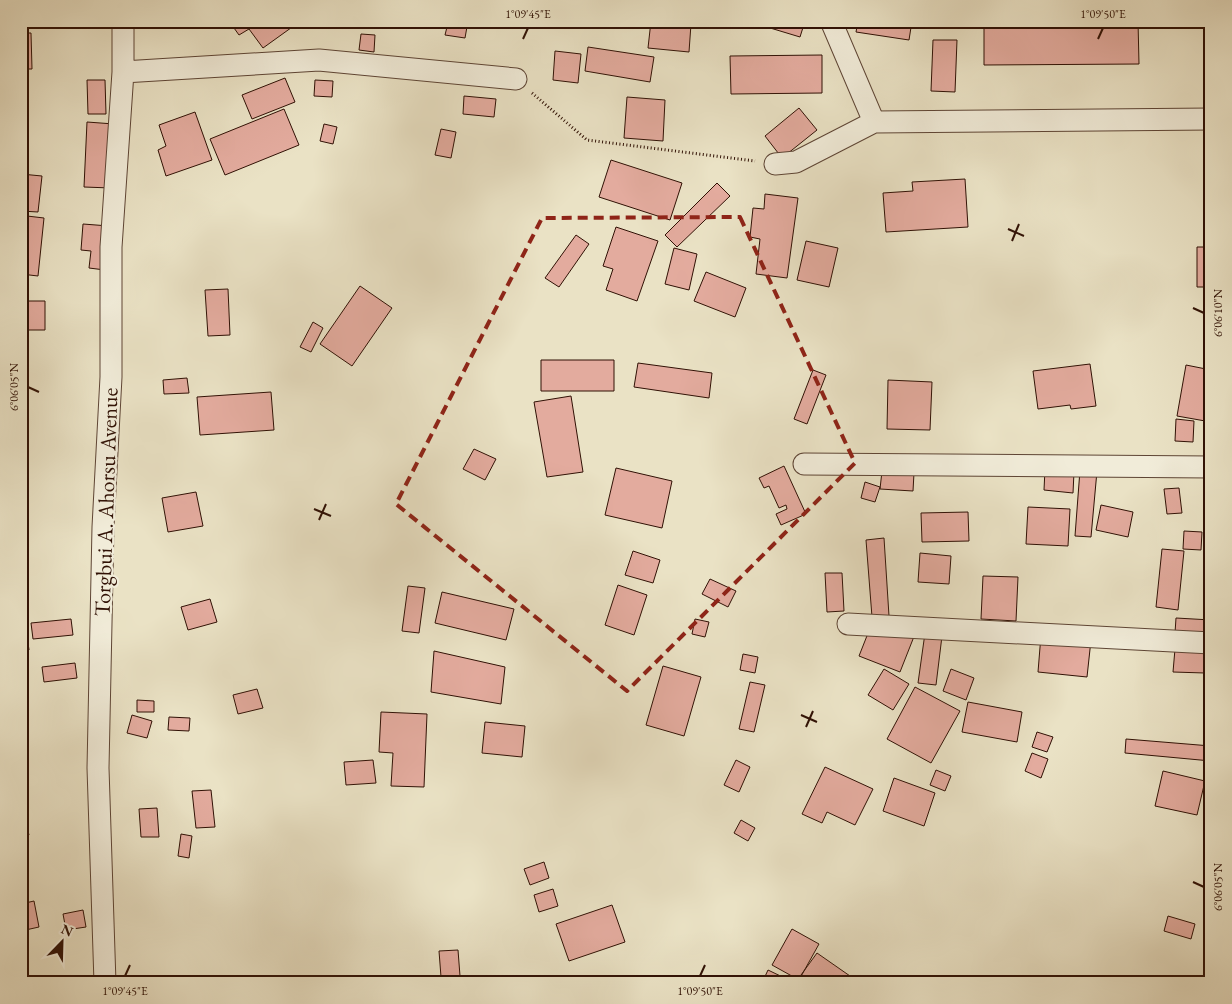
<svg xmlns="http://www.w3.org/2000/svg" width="1232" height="1004" font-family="'EB Garamond',serif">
  <rect width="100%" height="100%" fill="#eae2c5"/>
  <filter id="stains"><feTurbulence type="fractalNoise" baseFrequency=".004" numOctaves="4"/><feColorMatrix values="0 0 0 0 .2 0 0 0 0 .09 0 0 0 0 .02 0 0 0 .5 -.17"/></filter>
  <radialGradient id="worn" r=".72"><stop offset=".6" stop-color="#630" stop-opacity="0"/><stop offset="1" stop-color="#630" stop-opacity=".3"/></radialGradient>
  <path fill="#e3ab9e" stroke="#301105" d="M229,21h63l3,4 -32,23 -14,-19 -10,6z
    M426,21h42l-3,17 -20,-3 2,-8 -21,-3z
    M651,21l40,3 -2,28 -41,-4z
    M747,21h58l-5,16z
    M858,21h54l-3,19 -53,-8z
    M924,21h20v7h-20z
    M984,21h154l1,43 -155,1z
    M21,33h10l1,36h-11z
    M361,34l14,1 -1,17 -15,-2z
    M933,40h24l-2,52 -24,-1z
    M588,47l66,10 -4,25 -65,-11z
    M555,51l26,3 -3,29 -25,-3z
    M822,55v38l-91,1 -1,-38z
    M285,78l10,24 -43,17 -10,-24z
    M87,80h18l1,34h-18z
    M315,80l18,1 -1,16 -18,-1z
    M464,96l32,3 -2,18 -31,-3z
    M627,97l38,3 -2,41 -39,-3z
    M799,108l18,22 -35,28 -17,-22z
    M284,109l15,36 -74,30 -15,-36z
    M195,112l17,48 -46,16 -8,-26 8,-4 -7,-21z
    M87,122l27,2 -3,64 -27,-1z
    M324,124l13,3 -4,17 -13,-3z
    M441,129l15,3 -5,26 -16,-3z
    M611,160l71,23 -12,37 -71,-23z
    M21,174l21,2 -4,36 -17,-1z
    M965,179l3,48 -82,5 -3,-39 30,-2 -1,-9z
    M717,183l13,13 -53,51 -12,-12z
    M765,194l33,4 -11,80 -31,-4 4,-35 -10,-2 3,-29 11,1z
    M23,212h4v4l17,2 -6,58 -17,-2z
    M83,224l26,2 -4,44 -16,-2 2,-17 -10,-1z
    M616,227l42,14 -21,60 -31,-11 7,-21 -10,-3z
    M576,235l13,9 -30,43 -14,-9z
    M806,241l32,7 -9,39 -32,-7z
    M1197,247h14v40h-14z
    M674,248l23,6 -8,36 -24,-6z
    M706,272l40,16 -11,29 -41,-16z
    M360,286l32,22 -40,58 -32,-22z
    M228,289l2,46 -22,1 -3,-46z
    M21,301h24v29h-24z
    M313,322l10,6 -12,24 -11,-5z
    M541,360h73v31h-73z
    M638,363l74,10 -3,25 -75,-11z
    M1090,364l6,42 -25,3 -1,-4 -32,4 -5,-38z
    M1186,365l25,5v52l-34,-6z
    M813,370l13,5 -19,49 -13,-5z
    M187,378l2,15 -25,1 -1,-14z
    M888,380l44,2 -2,48 -43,-1z
    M271,392l3,38 -74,5 -3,-38z
    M571,396l12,76 -36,5 -13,-75z
    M1176,419l18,2 -1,21 -18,-1z
    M474,449l22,10 -11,21 -22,-11z
    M784,466l22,48 -25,11 -5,-11 11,-5 -1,-4 -7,3 -10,-22 -5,2 -5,-10z
    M616,468l56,13 -10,47 -57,-13z
    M1045,469l29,3 -1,21 -29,-3z
    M1080,470l17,1 -6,66 -16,-1z
    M882,471l32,2 -1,18 -33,-2z
    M865,482l15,5 -5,15 -14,-4z
    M1179,488l3,25 -15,1 -3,-25z
    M196,492l7,34 -35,6 -6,-34z
    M1101,505l32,7 -5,25 -32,-7z
    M1028,507l42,2 -2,37 -42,-2z
    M968,512l1,29 -47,1 -1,-29z
    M1184,531l18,1 -1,18 -18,-1z
    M884,538l5,78 -17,1 -6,-77z
    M1162,549l22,2 -6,59 -22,-3z
    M633,551l27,9 -7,23 -28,-8z
    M920,553l31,3 -2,28 -31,-2z
    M825,573h17l2,38 -17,1z
    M983,576l35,1 -2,44 -35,-2z
    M710,579l26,12 -8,16 -26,-13z
    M618,585l29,10 -13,40 -29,-10z
    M408,586l17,2 -6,45 -17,-2z
    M442,592l72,17 -8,31 -71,-17z
    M210,599l7,23 -29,8 -7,-23z
    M874,618l41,16 -15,38 -41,-16z
    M1176,618l35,2v16l-36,-3z
    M71,619l2,16 -40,4 -2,-16z
    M695,619l14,3 -4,15 -13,-3z
    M21,629h5l3,21 -8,1z
    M925,633l17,3 -6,49 -18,-2z
    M1041,635l50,5 -4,37 -49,-5z
    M1175,649l31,2 -1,22 -32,-1z
    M434,651l71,16 -4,37 -70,-12z
    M743,654l15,3 -3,16 -15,-3z
    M21,655l3,17h-3z
    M75,663l2,15 -33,4 -2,-15z
    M663,666l38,11 -17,59 -38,-11z
    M884,669l25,15 -16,26 -25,-15z
    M951,669l23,9 -8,22 -23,-9z
    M750,682l15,3 -11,47 -15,-3z
    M915,687l45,24 -29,52 -44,-24z
    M257,689l6,19 -25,6 -5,-19z
    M137,700l17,1v11h-17z
    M968,702l54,10 -5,30 -55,-10z
    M381,712l46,2 -3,73 -33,-1 2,-33 -14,-1z
    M132,715l20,6 -5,17 -20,-5z
    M169,717l21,1 -1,13 -21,-1z
    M485,722l40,4 -3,31 -40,-4z
    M1037,732l16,5 -6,15 -15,-5z
    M1126,739l85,7v15l-86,-8z
    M1032,753l16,6 -7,19 -16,-7z
    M373,760l3,23 -30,2 -2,-23z
    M736,760l14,7 -11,25 -15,-7z
    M825,767l48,22 -18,36 -28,-13 -5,11 -20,-9z
    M936,770l15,6 -6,15 -15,-6z
    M1163,771l42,10 -8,34 -42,-9z
    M894,778l41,15 -11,33 -41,-15z
    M211,790l4,37 -19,1 -4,-37z
    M157,808l2,29h-18l-2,-28z
    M25,820l4,15 -8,2v-16z
    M741,820l14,8 -7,13 -14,-8z
    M181,834l11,2 -3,22 -11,-2z
    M544,862l5,16 -19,7 -6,-16z
    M553,889l5,17 -19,6 -5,-17z
    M34,901l5,26 -18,4v-27z
    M612,905l13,37 -56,19 -13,-37z
    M83,910l3,17 -20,3 -3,-16z
    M1168,916l27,8 -4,15 -27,-8z
    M792,929l27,15 -20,36 -27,-15z
    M458,950l2,26 -19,1 -2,-26z
    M817,953l33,23 -5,7h-33l-11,-8z
    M768,970l27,13h-33z"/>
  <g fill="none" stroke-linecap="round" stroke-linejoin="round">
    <g stroke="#5e4535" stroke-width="23">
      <path id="street" d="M831,21l43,101
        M123,72l196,-12 197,19
        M775,164l21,-2 78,-40 337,-3
        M804,464l407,3
        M848,624l363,19
        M105,983l-7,-215 5,-241 8,-150v-130l12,-175v-51"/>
    </g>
    <path stroke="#301105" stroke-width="3" stroke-dasharray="1 2.5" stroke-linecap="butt" d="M532,93l55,47 168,21"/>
    <use href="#street" stroke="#f1ecd9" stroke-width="21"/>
  </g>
  <path fill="none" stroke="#8f2418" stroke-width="4" stroke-dasharray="10 6" stroke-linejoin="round" d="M740,217l115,246 -228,228 -231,-187 146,-286z"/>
  <path fill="none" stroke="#301105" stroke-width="2" d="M523,39l5,-11M1098,39l5,-11M1008,229l16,7M1012,241l7,-17M1193,308l11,5M28,387l11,5M314,509l17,7M319,520l7,-16M801,715l16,7M806,727l7,-16M1193,882l11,5M125,976l5,-11M700,976l5,-11"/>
  <g text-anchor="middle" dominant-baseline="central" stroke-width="4.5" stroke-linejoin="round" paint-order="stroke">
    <g font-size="22" fill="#301105" stroke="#f1ecd9">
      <text transform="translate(106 502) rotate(-88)">Torgbui A. Ahorsu Avenue</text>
    </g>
  </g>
  <rect width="1232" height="1004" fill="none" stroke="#eae2c5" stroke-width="55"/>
  <g transform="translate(62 942) rotate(23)" stroke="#f1ecd9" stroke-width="4" paint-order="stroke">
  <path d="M0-4L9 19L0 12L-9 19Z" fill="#301105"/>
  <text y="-8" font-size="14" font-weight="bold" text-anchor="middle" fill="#301105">N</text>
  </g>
  <rect x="28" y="28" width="1176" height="948" fill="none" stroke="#301105" stroke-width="2"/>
  <g font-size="12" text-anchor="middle" fill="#301105">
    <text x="528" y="18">1°09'45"E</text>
    <text x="1103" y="18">1°09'50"E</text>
    <text transform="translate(1218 313) rotate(-90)" y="4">6°06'10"N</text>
    <text transform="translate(14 387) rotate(-90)" y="4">6°06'05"N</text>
    <text transform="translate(1218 887) rotate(-90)" y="4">6°06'05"N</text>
    <text x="125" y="995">1°09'45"E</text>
    <text x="700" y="995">1°09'50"E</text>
  </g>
  <rect width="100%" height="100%" filter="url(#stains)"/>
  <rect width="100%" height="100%" fill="url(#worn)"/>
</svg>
